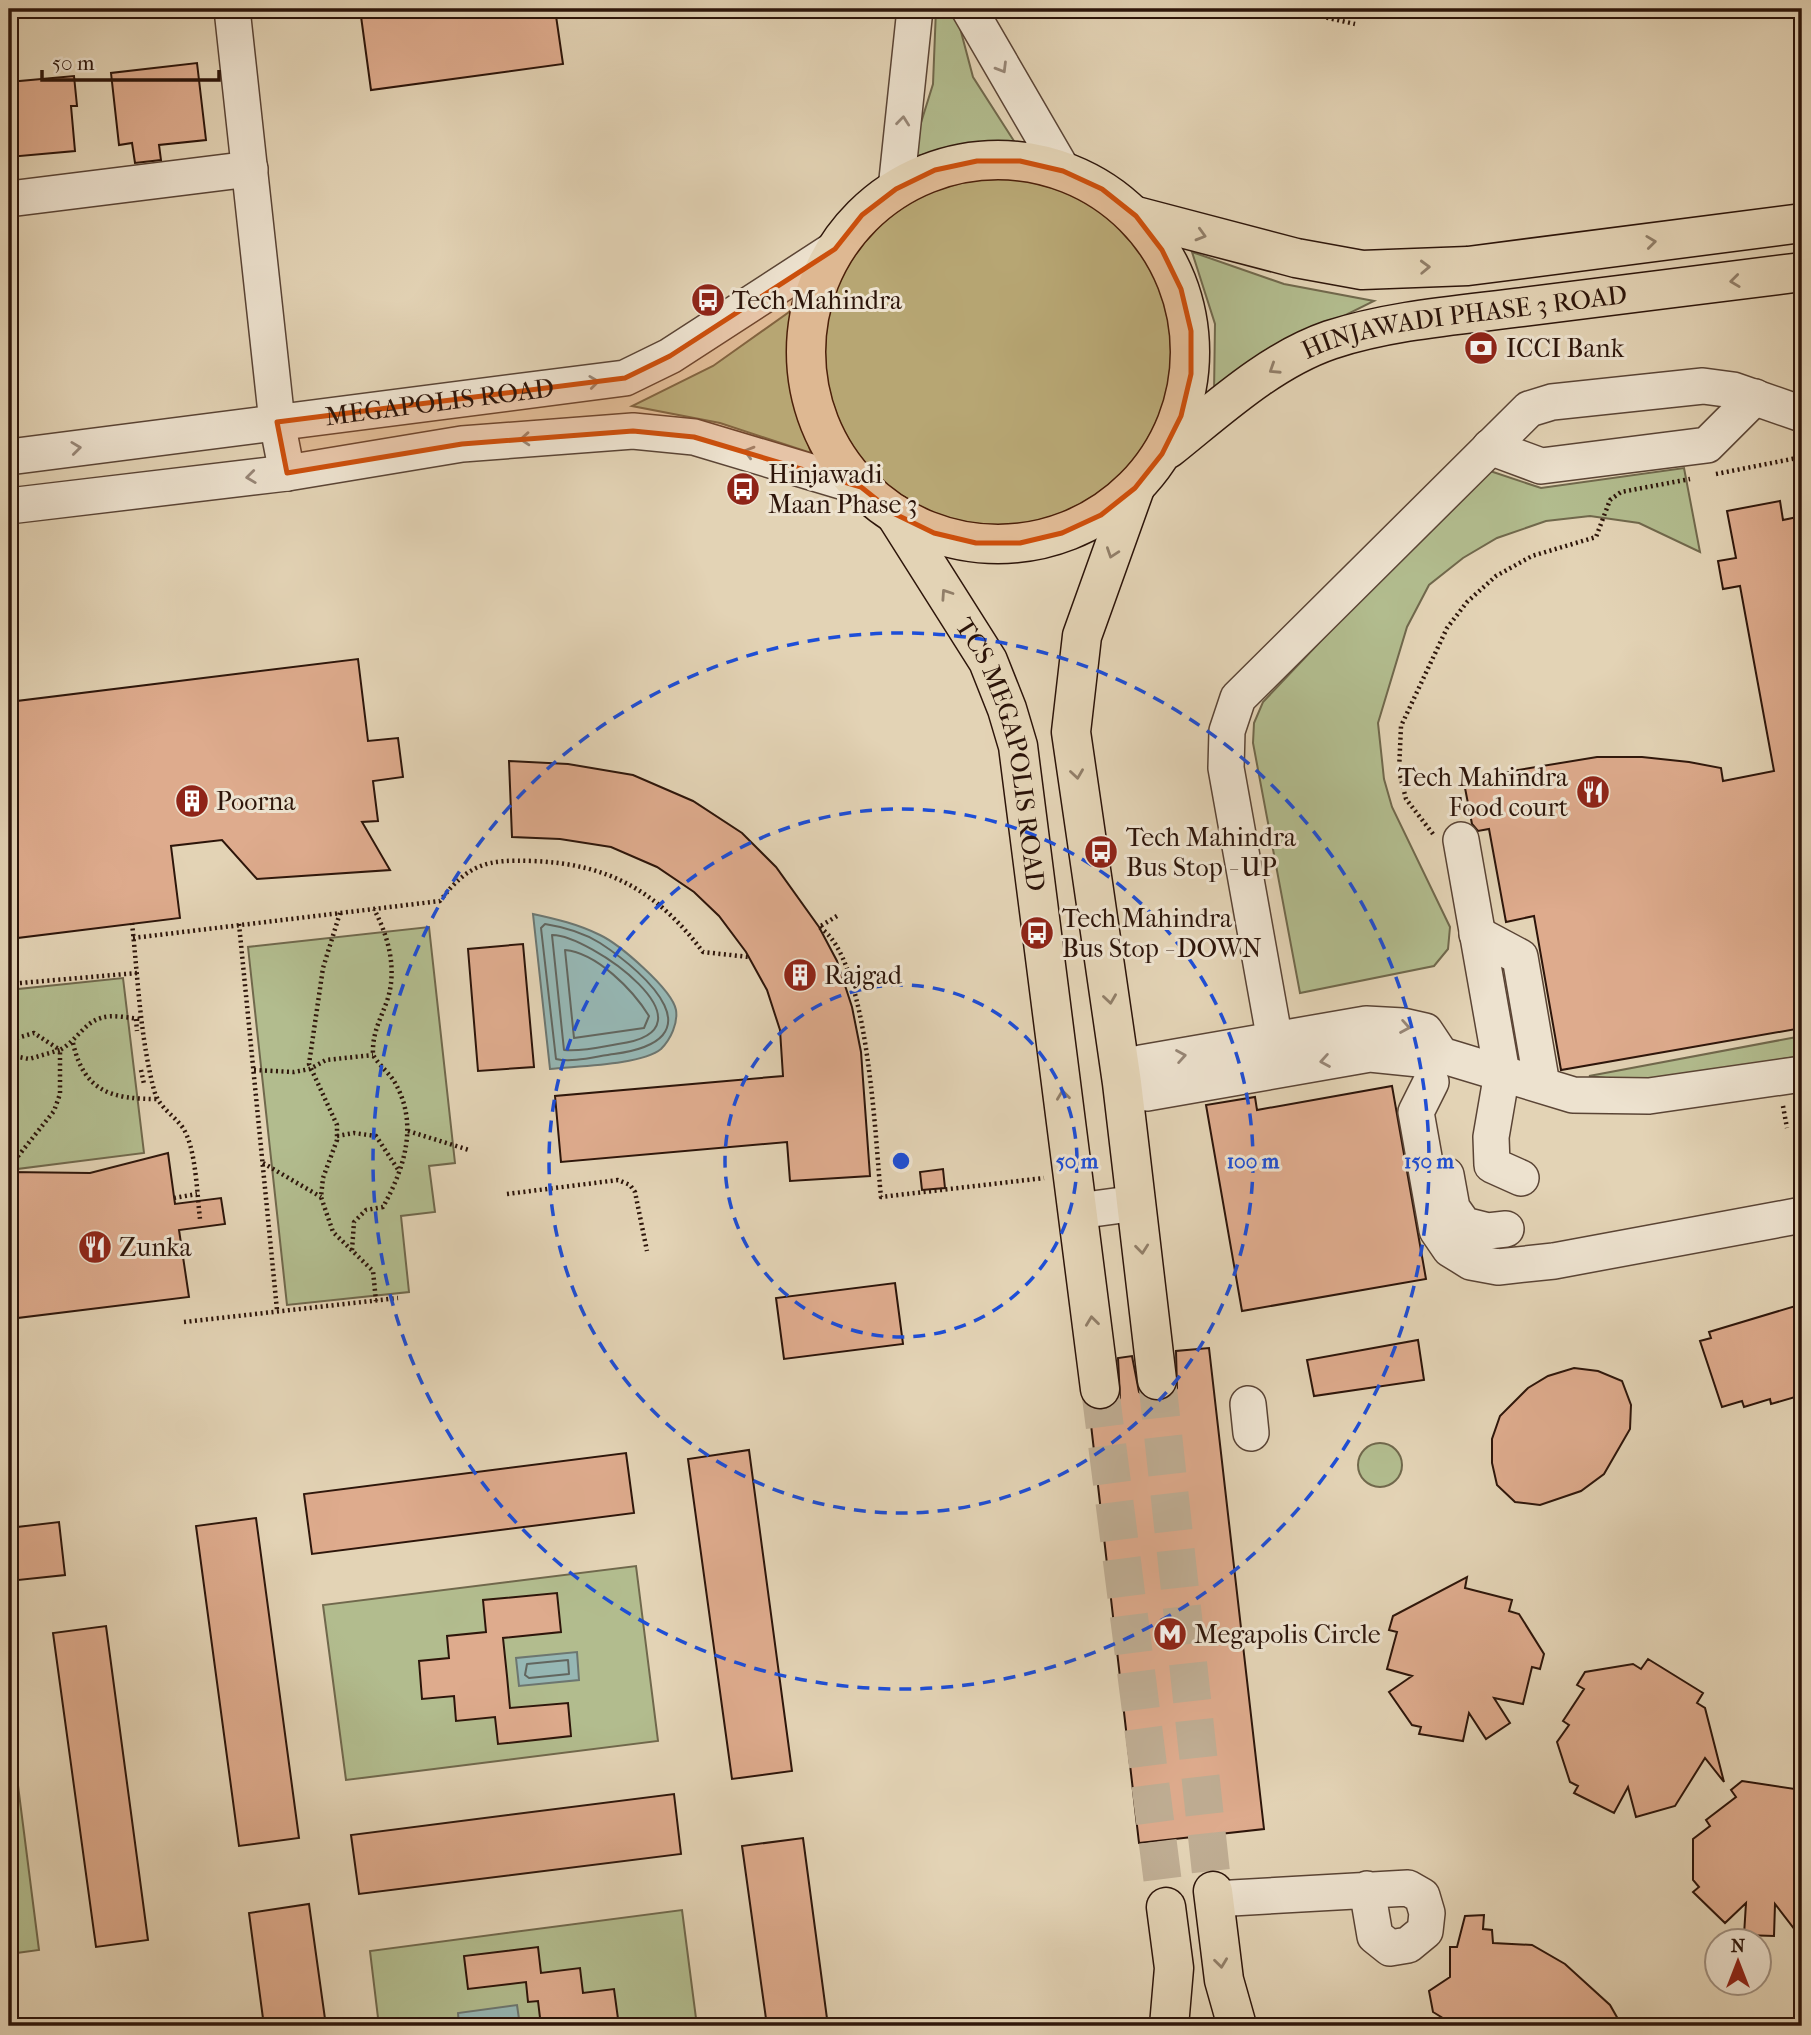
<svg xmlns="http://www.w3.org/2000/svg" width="1811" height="2035" font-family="'IM FELL French Canon',serif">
  <rect width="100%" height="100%" fill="#e3d3b5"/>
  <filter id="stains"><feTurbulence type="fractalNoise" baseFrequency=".00286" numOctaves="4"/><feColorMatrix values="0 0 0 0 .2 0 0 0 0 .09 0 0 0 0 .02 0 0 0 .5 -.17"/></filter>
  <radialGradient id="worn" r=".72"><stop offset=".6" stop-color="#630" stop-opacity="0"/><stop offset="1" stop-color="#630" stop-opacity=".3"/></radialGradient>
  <path fill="#b2bc8e" stroke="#70684c" stroke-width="2" d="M936,9h19l18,68 41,64 -51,3 -53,14 23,-74z
    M825 352a173 173 0 1 1 346 0a173 173 0 1 1-346 0Z
    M1192,252l92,32 90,17 -81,40 -79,53 1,-70z
    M792,310l-2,76 21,67 -91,-30 -88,-17 81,-40z
    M1684,468l16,84 -61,-29 -49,-7 -44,5 -49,17 -34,20 -34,27 -22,42 -29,96 6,56 8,28 58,120 -2,22 -14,17 -134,27 -47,-250 1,-20 9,-21 221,-233 57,19z
    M429,927l26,236 -26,3 6,46 -34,4 8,76 -122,13 -39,-358z
    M123,978l21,175 -135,17v-180z
    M1802,1036l-1,20 -160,26 -52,-6z
    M1358 1465a22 22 0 1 1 44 0a22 22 0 1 1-44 0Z
    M636,1566l22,175 -312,39 -23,-175z
    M9,1715l30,235 -30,4z
    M682,1910l15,116h-318l-9,-75z"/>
  <path fill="#96b7b4" stroke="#6c7670" stroke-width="2" d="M533,914c23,5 45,10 67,21 19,9 72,54 76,75 2,13 -5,29 -15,39 -19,16 -86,17 -111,20z
    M577,1652l2,28 -60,6 -3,-28z
    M517,2005l3,21h-61l-1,-13z"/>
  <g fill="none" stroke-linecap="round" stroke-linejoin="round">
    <path stroke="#62665f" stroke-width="2" d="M545,924c19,3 39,9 55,19 49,32 118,97 14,111 -17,2 -41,9 -58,5l-15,-131z
      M552,935c36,-1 173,95 66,109 -17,3 -37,8 -54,6z
      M565,950c32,3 68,40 84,66l-5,12 -70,10z
      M568,1660l1,14 -40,4 -4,-3 2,-11z"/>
  </g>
  <path fill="#deab8d" stroke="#2d150a" stroke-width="2" d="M360,9h195l8,55 -192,26z
    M197,63l9,77 -47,5 2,15 -26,3 -3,-20 -13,2 -8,-72z
    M74,76l3,30h-6l4,45 -66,6v-75z
    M1780,501l3,19 19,-4v512l-241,42 -27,-154 -28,6 -17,-93 -11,2 -6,-7 -7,-36 47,-17 85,-14h45l47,5 32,6 2,13 51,-10 -34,-185 -17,3 -5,-28 18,-3 -9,-47z
    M358,659l10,82 30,-3 5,39 -30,4 5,40 -16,1 28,48 -133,9 -35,-39 -51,6 9,72 -171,21v-237z
    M509,761l59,3 65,11 60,26 49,32 34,34 43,60 18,34 15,46 9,45 9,124 -80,5 -3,-39 -226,20 -6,-66 228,-20 -3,-46 -13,-40 -21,-38 -27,-36 -25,-24 -37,-25 -46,-20 -51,-8 -48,-2z
    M523,944l11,123 -56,4 -10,-122z
    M1392,1086l34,193 -184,32 -36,-206 49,-8 2,13z
    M168,1153l7,51 46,-6 4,26 -46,6 10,67 -180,22v-147l81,1z
    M943,1169l2,19 -23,2 -2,-18z
    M895,1283l8,61 -119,15 -8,-61z
    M1802,1304v91l-31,9 -1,-5 -26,8 -2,-6 -20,6 -22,-66 11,-3 -2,-6z
    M1418,1340l6,40 -110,16 -7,-36z
    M1209,1348l55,481 -125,14 -50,-436 14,4 11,-5 6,-8 -2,-40 14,-2 7,36 9,8 11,2 12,-5 6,-9 -1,-37z
    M1574,1368l24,3 24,10 9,24 -1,24 -26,45 -23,17 -41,14 -25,-3 -18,-17 -5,-22v-24l8,-23 28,-28 20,-12z
    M749,1450l43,321 -60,8 -44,-320z
    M626,1453l8,60 -322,41 -8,-60z
    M256,1518l43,320 -60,8 -43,-320z
    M59,1522l6,53 -56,6v-53z
    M1467,1577l-2,11 47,12 -3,11 10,3 25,40 -4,15 -8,-2 -9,37 -29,-6 16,25 -24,16 -17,-26 -6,28 -44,-7 2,-7 -9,-2 -23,-33 23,-16 -25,-7 10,-37 -8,-2 4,-14z
    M557,1593l4,39 -58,6 4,38 3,32 58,-5 3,33 -73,8 -3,-27 -39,4 -2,-25 -32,3 -3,-38 30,-3 -2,-22 39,-4 -3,-32z
    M106,1626l42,314 -52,7 -43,-314z
    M1648,1659l55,34 -6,10 8,5 19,74 -19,-24 -30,48 -39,11 -8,-30 -14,26 -40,-20 4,-7 -8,-4 -13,-40 12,-17 -6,-4 21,-32 -7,-4 8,-13 48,-8 8,5z
    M1742,1781l60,9v149l-27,-35 -1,32 -30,-1 2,-32 -21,20 -32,-31 6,-5 -6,-7v-41l17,-13 -4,-6 30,-23 -5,-7z
    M674,1794l7,60 -322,40 -8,-59z
    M803,1838l25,188h-61l-25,-180z
    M309,1904l17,122h-62l-15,-113z
    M1484,1915l-1,14 9,1 1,13 39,2 33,19 45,41 12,21h-166l-23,-14 -4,-21 21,-14v-30h7l8,-31z
    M538,1947l3,26 39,-5 3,25 31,-4 5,37h-78l-3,-25 -10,1 -2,-20 -58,7 -4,-33z"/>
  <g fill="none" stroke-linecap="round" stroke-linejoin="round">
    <path stroke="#bfad93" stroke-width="38" stroke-dasharray="38 19" stroke-linecap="butt" d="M1157,1380l56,511
      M1100,1389l66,518"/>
    <g stroke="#5a4435" stroke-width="38">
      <g id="minor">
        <path d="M232,9l45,413 10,51"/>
        <path d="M969,9l94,162"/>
        <path d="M896,189l19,-180"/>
        <path d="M9,199l241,-30"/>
        <path d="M1490,447l51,19 166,-21 48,-48"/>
        <path id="s1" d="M9,457l616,-79 45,-22 165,-107"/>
        <path d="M9,506l278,-33 175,-29 171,-13 61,6 167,50"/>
        <path d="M1461,840l41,233 -11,64 1,28 29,13"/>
        <path d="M1477,934l43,23 22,128"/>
        <path d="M1441,1055l-16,-24 -22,-5 -37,-2 -225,39 -19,20 25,10 223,-39 49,5 22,-4 132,40 76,1 153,-22"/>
        <path d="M1280,1069l-54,-301 1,-37 11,-33 291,-289 23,-7 151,-16 30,4 69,24"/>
        <path d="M1431,1082l-15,30 21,118 13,19 21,13 27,5 56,-6 248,-46"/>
        <path d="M1446,1175l6,33 12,17 24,6 18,-2"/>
        <path d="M1078,1211l59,-8"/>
        <path d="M1248,1404l3,29"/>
        <path d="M1214,1899l194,-11 14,8 5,17 -2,18 -17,14 -18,3 -15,-12 -8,-47"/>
      </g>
    </g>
    <g stroke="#2d150a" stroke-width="41">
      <g id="major">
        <circle cx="998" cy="352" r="192"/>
        <path d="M1136,216l160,42 66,12 106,-4 334,-43"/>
        <path id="s2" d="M1168,449c49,-39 101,-88 162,-109 61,-20 130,-25 193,-33 93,-12 186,-23 279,-35"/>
        <path d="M1135,488l-53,148 -11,96 51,351 35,297"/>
        <path id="s3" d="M895,514l93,147 19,48 11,37 82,643"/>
        <path d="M1213,1891l11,89 13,46"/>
        <path d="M1166,1907l8,61 -5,58"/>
      </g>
    </g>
    <path stroke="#2d150a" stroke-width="4.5" stroke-dasharray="2 3.5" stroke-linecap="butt" d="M1289,9l66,15
      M1716,474l86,-17
      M1433,834l-27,-35 -7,-28 2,-45 46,-98 20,-26 29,-26 36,-20 64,-19 14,-37 11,-8 69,-13
      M340,913l-17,55 -14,96 28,61v15l-14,38 -2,19 12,35 40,39 3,30
      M837,916l-18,11c50,30 56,213 62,270l163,-19
      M132,923c6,56 8,113 22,167 5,18 19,24 29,38 13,20 14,66 17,91
      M239,924l38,386
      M133,938l307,-37c28,-37 47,-42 93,-40 76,3 124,30 170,91l46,5
      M9,984l128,-11
      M136,1019l1,12
      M73,1043c11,49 39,56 84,56
      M9,1046l8,-8 17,-5 26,17 -31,9 -20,-4
      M141,1070l3,14
      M254,1070l40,2 16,-3 16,-9 47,-5
      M1783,1106l4,22
      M408,1131l61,19
      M337,1136l17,-3 22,3 23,35
      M9,1162l6,-2 39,-49 6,-17v-44c15,-8 25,-28 41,-32 11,-4 28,0 40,1
      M263,1163l58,34
      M507,1194l111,-14 12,5 5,7 12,59
      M174,1198l23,-4
      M352,1250l2,-28 12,-12 17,-3c22,-40 36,-84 11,-126 -6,-9 -15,-16 -21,-26 -1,-23 8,-36 15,-57 9,-31 0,-62 -14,-89
      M184,1322l214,-24"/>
    <use href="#minor" stroke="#ede2cf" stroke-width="35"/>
    <use href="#major" stroke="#e3d3b5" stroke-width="38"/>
  </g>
  <defs><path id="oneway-chevron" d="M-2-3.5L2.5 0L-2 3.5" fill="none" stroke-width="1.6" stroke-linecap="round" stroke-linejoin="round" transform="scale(1.75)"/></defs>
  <g stroke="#978676">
    <use href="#oneway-chevron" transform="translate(1002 68) rotate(59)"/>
    <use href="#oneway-chevron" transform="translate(903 121) rotate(-84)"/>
    <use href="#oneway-chevron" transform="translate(594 382) rotate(-7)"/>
    <use href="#oneway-chevron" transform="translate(525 439) rotate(176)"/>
    <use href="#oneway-chevron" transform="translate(76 448) rotate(-7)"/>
    <use href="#oneway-chevron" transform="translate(749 452) rotate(-164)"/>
    <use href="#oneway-chevron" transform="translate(251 477) rotate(173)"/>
    <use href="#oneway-chevron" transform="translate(1405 1027) rotate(10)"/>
    <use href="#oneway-chevron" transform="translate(1181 1056) rotate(-10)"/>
    <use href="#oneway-chevron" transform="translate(1325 1061) rotate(170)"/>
  </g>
  <g stroke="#917e68">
    <use href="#oneway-chevron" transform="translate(1201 235) rotate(16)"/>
    <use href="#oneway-chevron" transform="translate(1651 242) rotate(-7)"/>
    <use href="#oneway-chevron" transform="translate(1425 267) rotate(-2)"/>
    <use href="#oneway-chevron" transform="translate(1735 281) rotate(173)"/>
    <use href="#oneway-chevron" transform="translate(1274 369) rotate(147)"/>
    <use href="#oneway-chevron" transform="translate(1112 553) rotate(109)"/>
    <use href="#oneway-chevron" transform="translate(946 594) rotate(-124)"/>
    <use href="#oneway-chevron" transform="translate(1077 774) rotate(82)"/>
    <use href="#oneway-chevron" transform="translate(1110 999) rotate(82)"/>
    <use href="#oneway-chevron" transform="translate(1063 1095) rotate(-97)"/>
    <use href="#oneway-chevron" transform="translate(1142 1249) rotate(84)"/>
    <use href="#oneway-chevron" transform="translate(1092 1321) rotate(-97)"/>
    <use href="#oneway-chevron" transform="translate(1221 1963) rotate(83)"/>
  </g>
  <path fill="#cc4f0c" fill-opacity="0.2" stroke="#cc4f0c" stroke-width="5" stroke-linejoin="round" d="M977,161h43l43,10 39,18 34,27 26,34 19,39 10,42v43l-10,42 -19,38 -27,34 -34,27 -39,18 -42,10h-44l-42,-10 -39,-19 -34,-27 -167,-50 -61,-6 -171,13 -175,29 -10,-51 348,-44 45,-22 165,-107 27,-34 34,-26 39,-19z"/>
  <g fill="none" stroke="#1d4ed8" stroke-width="3.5" stroke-dasharray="12 9">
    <circle cx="901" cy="1161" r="176"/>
    <circle cx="901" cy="1161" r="352"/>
    <circle cx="901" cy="1161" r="528"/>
  </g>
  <defs>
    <g id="bus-disc" transform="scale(1.75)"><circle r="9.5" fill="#8f2418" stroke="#ede2cf"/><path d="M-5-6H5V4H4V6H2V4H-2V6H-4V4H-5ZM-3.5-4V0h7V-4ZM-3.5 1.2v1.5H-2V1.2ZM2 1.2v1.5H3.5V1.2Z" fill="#fff"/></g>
    <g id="bank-disc" transform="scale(1.75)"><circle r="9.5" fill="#8f2418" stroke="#ede2cf"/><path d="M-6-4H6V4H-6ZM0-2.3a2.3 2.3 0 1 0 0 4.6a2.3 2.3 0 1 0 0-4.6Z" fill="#fff"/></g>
    <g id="restaurant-disc" transform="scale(1.75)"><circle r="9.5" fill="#8f2418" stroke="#ede2cf"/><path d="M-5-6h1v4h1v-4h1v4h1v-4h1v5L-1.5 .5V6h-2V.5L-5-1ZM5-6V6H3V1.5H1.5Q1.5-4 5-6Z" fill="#fff"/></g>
    <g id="building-disc" transform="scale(1.75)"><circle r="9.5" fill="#8f2418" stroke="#ede2cf"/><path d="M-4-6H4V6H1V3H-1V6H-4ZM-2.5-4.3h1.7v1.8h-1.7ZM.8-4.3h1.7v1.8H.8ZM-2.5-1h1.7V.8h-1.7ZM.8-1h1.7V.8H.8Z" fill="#fff"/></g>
    <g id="metro-disc" transform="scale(1.75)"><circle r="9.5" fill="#8f2418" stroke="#ede2cf"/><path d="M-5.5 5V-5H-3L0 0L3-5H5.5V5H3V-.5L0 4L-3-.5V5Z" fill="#fff"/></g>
  </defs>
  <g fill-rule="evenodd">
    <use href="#bus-disc" x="708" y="300"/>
    <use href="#bank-disc" x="1481" y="348"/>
    <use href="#bus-disc" x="743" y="489"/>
    <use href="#restaurant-disc" x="1593" y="792"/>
    <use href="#building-disc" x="192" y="801"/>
    <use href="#bus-disc" x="1101" y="852"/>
    <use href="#bus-disc" x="1037" y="933"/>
    <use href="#building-disc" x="800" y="975"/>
    <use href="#restaurant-disc" x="95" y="1247"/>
    <use href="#metro-disc" x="1170" y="1634"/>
  </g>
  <g text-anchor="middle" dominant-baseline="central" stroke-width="6" stroke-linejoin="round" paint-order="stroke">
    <g font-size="26" fill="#2d150a" stroke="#ede2cf" text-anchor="start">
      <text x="732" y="300">Tech Mahindra</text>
      <text x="1506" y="348">ICCI Bank</text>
      <text x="768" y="474">Hinjawadi<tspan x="768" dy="30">Maan Phase 3</tspan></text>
      <text x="1568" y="777" text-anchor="end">Tech Mahindra<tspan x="1568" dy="30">Food court</tspan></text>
      <text x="216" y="801">Poorna</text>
      <text x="1126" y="837">Tech Mahindra<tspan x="1126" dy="30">Bus Stop - UP</tspan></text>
      <text x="1062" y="918">Tech Mahindra<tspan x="1062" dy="30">Bus Stop - DOWN</tspan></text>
      <text x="824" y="975">Rajgad</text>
      <text x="119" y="1247">Zunka</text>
      <text x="1194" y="1634">Megapolis Circle</text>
    </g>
    <g font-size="26" fill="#2d150a" stroke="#ede2cf">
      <text stroke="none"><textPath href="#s2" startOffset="332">HINJAWADI PHASE 3 ROAD</textPath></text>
      <text stroke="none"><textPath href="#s1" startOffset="434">MEGAPOLIS ROAD</textPath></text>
      <text stroke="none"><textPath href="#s3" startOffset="268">TCS MEGAPOLIS ROAD</textPath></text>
    </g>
  </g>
  <circle cx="901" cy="1161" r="10" fill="#1d4ed8" stroke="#ede2cf" stroke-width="3.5"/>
  <g font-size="21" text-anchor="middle" font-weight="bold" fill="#1d4ed8" stroke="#ede2cf" stroke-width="6" stroke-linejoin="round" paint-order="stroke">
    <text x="1077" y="1168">50 m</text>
    <text x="1253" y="1168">100 m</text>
    <text x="1429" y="1168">150 m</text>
  </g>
  <rect width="1811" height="2035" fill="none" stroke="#e3d3b5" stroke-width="35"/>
  <rect x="10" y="10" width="1790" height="2014" fill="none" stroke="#2d150a" stroke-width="3.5"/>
  <rect x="18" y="18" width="1776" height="2000" fill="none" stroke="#2d150a" stroke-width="2"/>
  <g transform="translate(1738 1962)"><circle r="33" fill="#ede2cf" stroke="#a09080" stroke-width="2"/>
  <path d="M0-5L12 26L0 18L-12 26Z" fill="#8f2418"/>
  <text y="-10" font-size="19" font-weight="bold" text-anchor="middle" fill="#2d150a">N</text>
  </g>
  <path d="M42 70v10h177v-10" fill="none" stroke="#2d150a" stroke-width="3.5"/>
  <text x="52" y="70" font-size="21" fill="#2d150a" stroke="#ede2cf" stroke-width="5" paint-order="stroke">50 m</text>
  <rect width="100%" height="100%" filter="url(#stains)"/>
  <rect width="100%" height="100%" fill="url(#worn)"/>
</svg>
